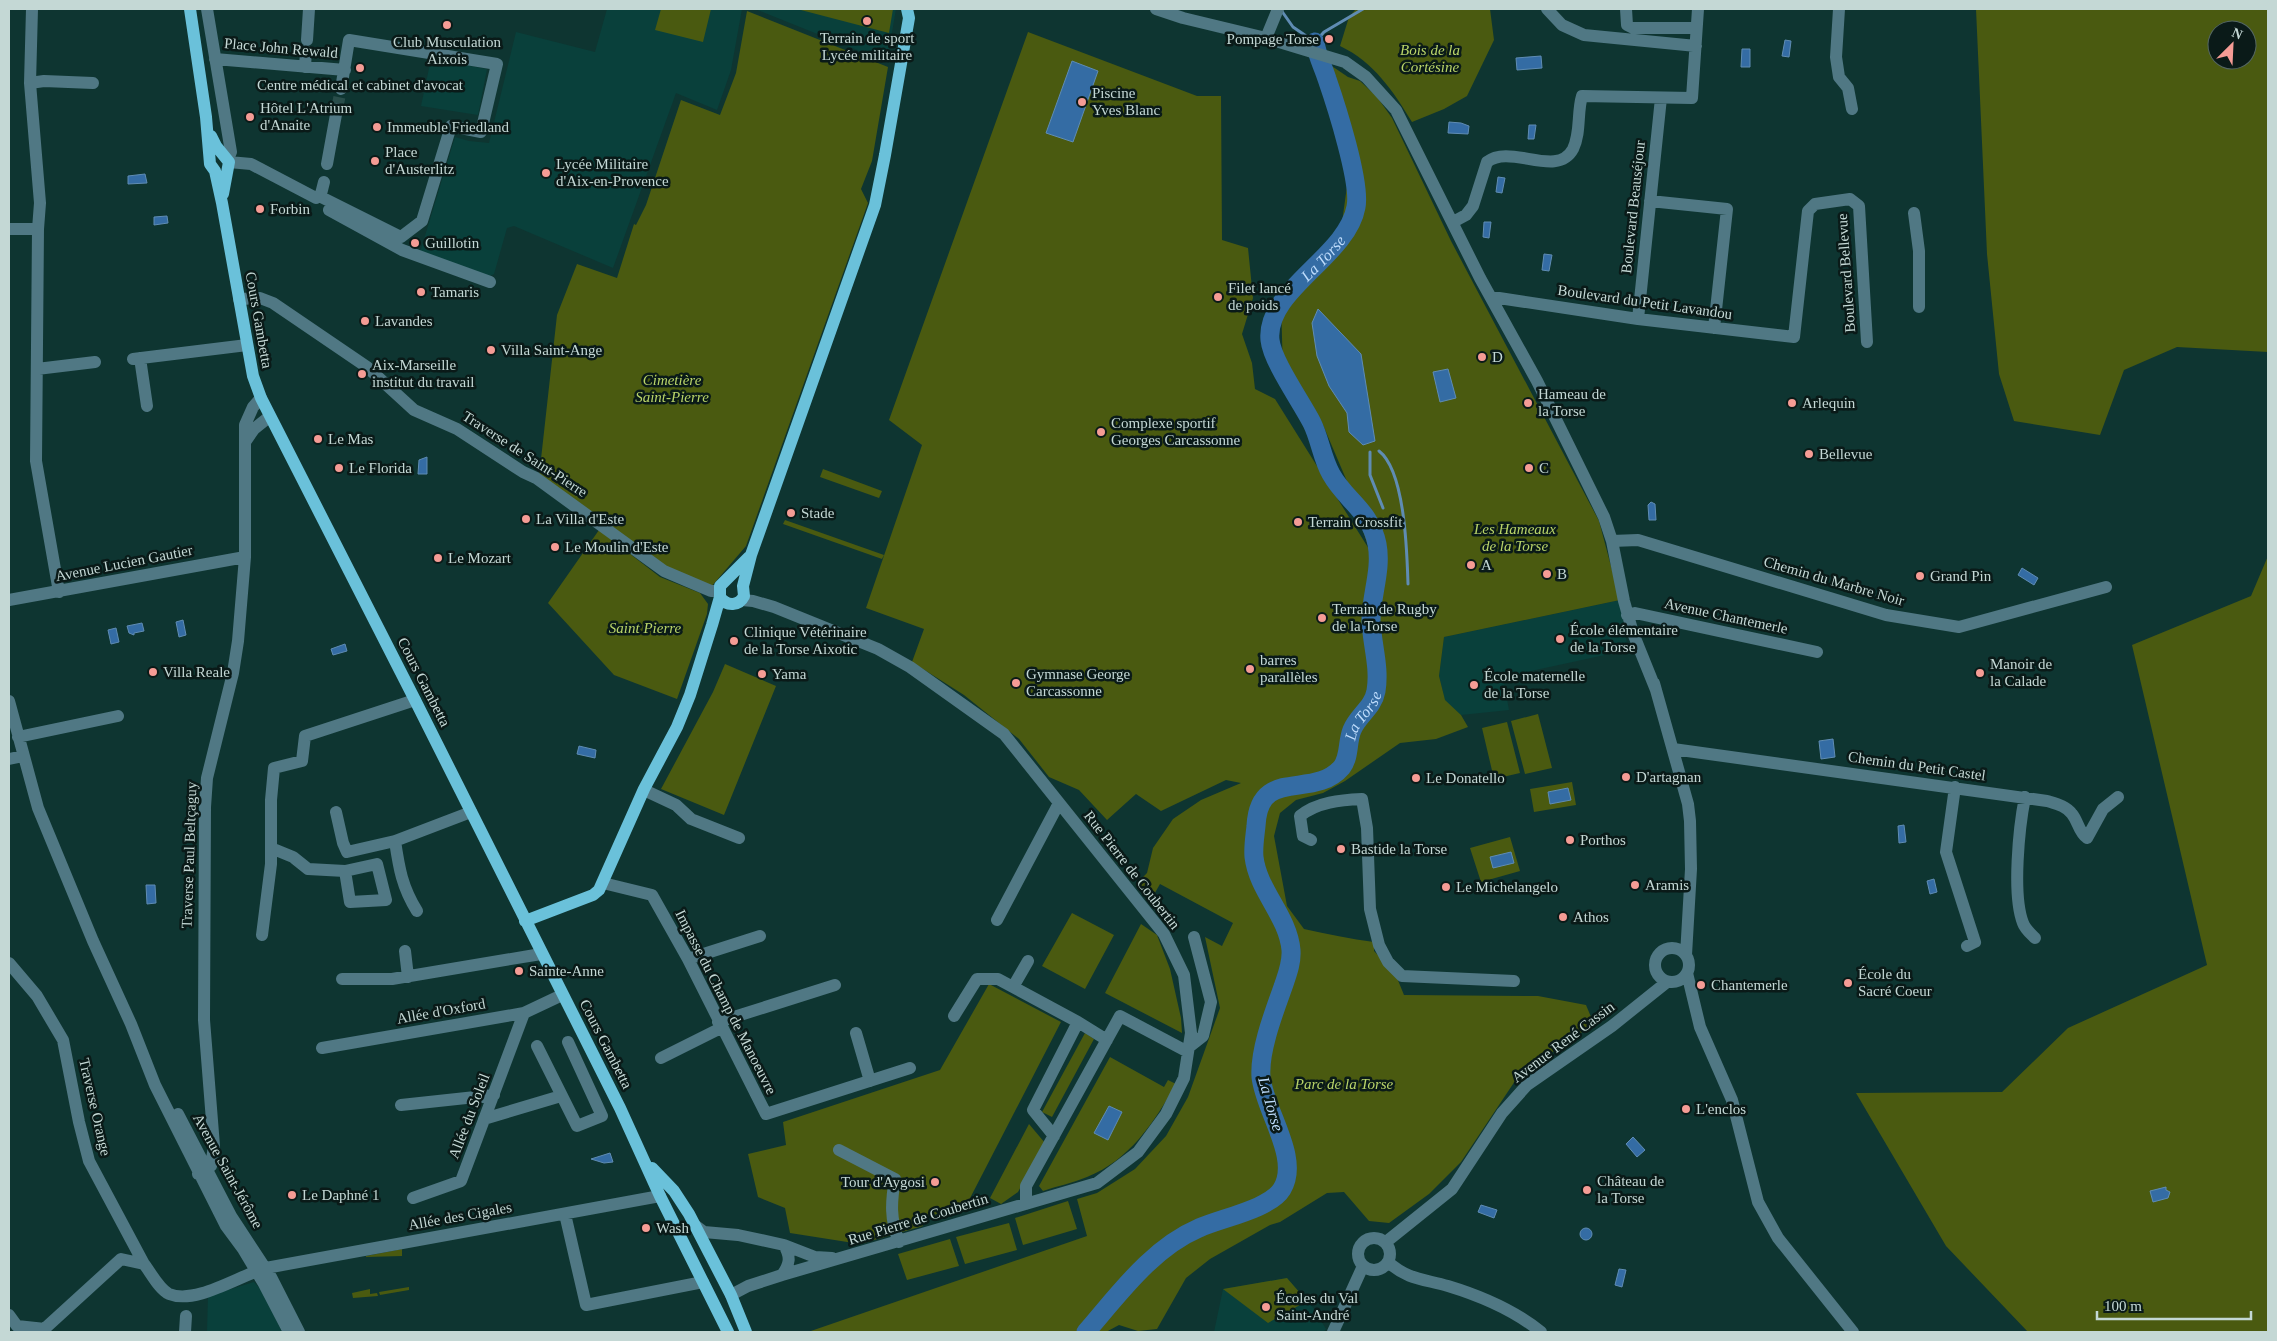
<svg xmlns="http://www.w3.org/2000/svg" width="2277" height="1341" font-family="'Times New Roman',serif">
  <rect width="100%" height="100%" fill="#0e3531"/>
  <path fill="#09403b" d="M607,9h135l-11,61 -14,40 -41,-17 -63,175 -99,-42 -7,2 -13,46 -8,4 -70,-25 5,-4 34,-112 14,4 20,2 27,-111 79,20z
    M755,9h141l-9,53z
    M431,59l56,10 -9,46 -57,-9z
    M1620,600l8,50 -125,27 6,33 -48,5 -16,-14 -6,-25 5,-39z
    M1287,1278l27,31 12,20 -2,3h-110l9,-43z
    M254,1282l8,9 20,41h-75l1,-36z"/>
  <path fill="#4a5a10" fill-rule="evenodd" d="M661,9h50l-8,33 -48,-12z
    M797,9h96l-4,24z
    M1356,9h134l4,31 -27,56 -23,13 -32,13c-19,-31 -38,-60 -72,-76l9,-29z
    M1976,9h292v343l-91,-5 -53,23 -24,65 -86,-14 -15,-47 -12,-120zM2217,30h30v30h-30z
    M747,11l141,56 -16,94 -11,28 7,14 -122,343 -35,41 -40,-14 -132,-96 18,-162 20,-51 40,14 17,-54 2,1 10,-20 35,-105 39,15 16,-42z
    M1028,32l169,64h24l1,144 26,8 5,50 -11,36 10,29 3,26 20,10 94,150 -23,-70 -23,-54 -40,-53 -2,-69 14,-18 44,-41 9,-65 -29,-107 -2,-16 31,21 12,4 17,16 15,21 59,123 148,280 21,79 -176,37 -5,39 6,24 16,15 7,12 -32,12 -36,4 -55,38 -22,12 -27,7 -16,13 -6,23 13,70 17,23c23,5 47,10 70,13v9l21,22 9,22 134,1 48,9 8,19 -75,51 -58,87 -32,32 -40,29 -20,-2 -25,-29 -17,1 -47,29 -10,3 -60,34 -24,19 -29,51 -19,2 -19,-6 -13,7h-298l279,-96 -10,-37 20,-6 38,-24 31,-33 22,-39 32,-89 -15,-71 17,9 11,-23 -73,-39 -8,14 -4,1 -12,-15 11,-11 6,-25 20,-29 28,-19 40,-17 -15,-3 -65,31 -25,-17 -29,26 -28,-30 -30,-13 -30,-38 -55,-44 -52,-33 12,-33 -58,-21 56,-163 -33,-25z
    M823,469l59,22 -3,7 -59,-21z
    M785,520l99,35 -2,4 -99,-35z
    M599,530l61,47 40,16 8,11 -1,10 -30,85 -63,-24 -66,-72z
    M2268,556v776h-240l-82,-86 -90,-153 146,-1 66,-64 139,-63 -75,-320 119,-49z
    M725,664l51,22 -52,129 -63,-26 52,-97z
    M1538,714l14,54 -27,6 -14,-53z
    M1507,722l13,51 -26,6 -12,-51z
    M1572,782l4,23 -42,7 -4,-23z
    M1510,837l10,34 -39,11 -11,-34z
    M1072,913l42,22 -29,54 -43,-23z
    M1141,924l16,11 13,34 11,49 1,15 -77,-40z
    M989,984l72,38 -95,184 -43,12v8l-63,18 -70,-11 -5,-25 -27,-11 -10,-43 38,-9 -3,-23 157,-52z
    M1085,1033l9,6 -42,78 -10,-5z
    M1110,1057l54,30 4,-7 8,4c-22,38 -46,76 -89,93 -14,6 -30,9 -44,14l-4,-5z
    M1029,1124l16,19 -27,49 -17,12 -11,-6z
    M1068,1201l9,28 -54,16 -8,-27z
    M1009,1223l8,27 -52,14 -9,-27z
    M950,1239l9,27 -52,14 -9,-26z
    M402,1249v7l-36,1v-1z
    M1287,1278l20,23 -39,22 -45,-34z
    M409,1287v3l-29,5 -1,-3z
    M370,1289v5l7,-1 1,3 -25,2 -1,-5z"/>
  <path fill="#346ca4" stroke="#5f8cb3" d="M1785,40l6,1 -2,16 -7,-1z
    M1742,49h8v18h-9z
    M1541,56l1,12 -25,2 -1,-12z
    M1072,61l26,10 -25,71 -27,-9z
    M1449,122l12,1 8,3 -1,8 -20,-1z
    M1529,125h7l-2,14h-6z
    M145,174l2,9 -19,1v-8z
    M1498,177l7,1 -3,15 -6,-1z
    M167,216l1,7 -14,2v-8z
    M1484,222h7l-2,16 -6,-1z
    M1544,254l8,1 -3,16 -7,-1z
    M1318,309l43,45 14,87 -12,4 -14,-13 -2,-19 -18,-27 -12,-30 -5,-33z
    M1448,369l8,29 -16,4 -7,-30z
    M427,457v17h-9l1,-14z
    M1651,502l4,2 1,16h-7l-1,-15z
    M2022,568l16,10 -4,7 -16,-10z
    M183,620l3,15 -7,2 -3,-15z
    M142,623l2,8 -10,2v2l-5,-2 -2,-7z
    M116,628l3,14 -8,2 -3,-14z
    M345,644l2,7 -14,4 -2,-6z
    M1833,739l2,18 -14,2 -2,-18z
    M579,746l17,4 -1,8 -18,-4z
    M1568,788l3,12 -21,4 -2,-12z
    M1904,825l2,17 -7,1 -1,-17z
    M1511,852l3,11 -21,5 -3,-11z
    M1934,879l3,13 -7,2 -3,-13z
    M146,885h9l1,18 -9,1z
    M1109,1106l13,6 -14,28 -14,-7z
    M1633,1137l12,13 -8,7 -11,-13z
    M610,1153l3,9 -9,1 -13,-4z
    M2166,1187v3l4,2 -2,6 -15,4 -3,-11z
    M1481,1205l16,5 -3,8 -16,-6z
    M1580 1234a6 6 0 1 1 12 0a6 6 0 1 1-12 0Z
    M1619,1269l7,1 -4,17 -7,-2z"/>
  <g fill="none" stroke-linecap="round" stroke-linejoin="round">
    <path stroke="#5f8cb3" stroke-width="3" d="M1281,10l12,17 22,15 9,-10 39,-23
      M1379,451c26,20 28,101 29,133
      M1370,452v23l13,33"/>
    <path stroke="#346ca4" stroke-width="19" id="s1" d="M1086,1332c33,-38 66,-84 113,-104 22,-10 71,-19 83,-39 19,-31 -18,-79 -21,-112 -2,-26 13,-65 22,-90 4,-12 9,-24 8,-37 -3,-34 -33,-59 -37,-93 -1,-10 1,-21 2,-31 3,-61 57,-25 86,-59 8,-11 5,-25 10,-37 6,-15 21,-22 24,-39 4,-24 -4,-46 -5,-70 0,-26 11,-51 6,-77 -7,-34 -31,-43 -46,-70 -9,-16 -11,-35 -19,-51 -10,-20 -40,-62 -42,-83 -5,-50 77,-83 86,-133 5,-24 -20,-102 -29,-128 -4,-13 -10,-23 -12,-37"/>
    <path stroke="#294d4a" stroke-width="12" stroke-dasharray="12 6" stroke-linecap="butt" d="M337,109l4,-20"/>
    <path stroke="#507884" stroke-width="12" d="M32,9l-2,74 10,120 -2,26 -2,232 23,131
      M207,9l24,143 -3,7
      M1156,9l27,9 83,20 79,24 21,15 30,33 84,168 57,103 67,136 8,24 12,60 9,32 23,57
      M1547,9l15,16 22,10 112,11
      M1626,9l1,16 6,3h63
      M1839,9l-3,48 3,20 9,11 4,21
      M1266,38l12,-29
      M307,40l2,-31
      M215,59l130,11
      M305,67l1,-16
      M30,83l14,-2 49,2
      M229,162l22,2 65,34
      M327,164l10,-55
      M319,196l82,41 21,-16 29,-95 30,6 16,-68 -148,-24 -8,49
      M316,198l5,-4 3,-12
      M1650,201l77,8 -13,119
      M329,210l73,40 88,32
      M1914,213l5,38v56
      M1453,222l13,-7 7,-9 14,-44c23,-19 70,17 86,-13 8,-16 4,-37 9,-53l110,2 6,-89
      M9,229h29
      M1492,298h7l139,21 156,18 14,-126 7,-7 35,-5 9,7 8,136
      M239,299l21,-1 13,5 94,64 47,43 43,19 66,43 13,6 128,93 47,20h8
      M1638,319l23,-221
      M140,358l7,48
      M133,359l114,-14
      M37,369l58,-7
      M245,442l9,-13 15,-12
      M1612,541l26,-1 248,75 73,12 147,-40
      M9,600l236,-43
      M742,600l11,1 21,6 104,42 32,18 94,67 160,200 20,41 7,58 -7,45 -18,36 -28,38 -41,31 -315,92
      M1627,615l8,-2 182,39
      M1654,683l34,121 2,17 1,48 -5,86
      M9,701l29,107 55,133 38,83 24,61 71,141 17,23 21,35 25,48
      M18,737l100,-21
      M1673,749l374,52c10,3 19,5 25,13 6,7 7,19 15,24l16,-29 15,-12
      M9,759l14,-3
      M1955,787l-9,65 29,90 -8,4
      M644,790l32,15 15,14 48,19
      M2025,797c-6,30 -13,98 -2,126 2,6 8,11 12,15
      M336,812l7,31 4,9 48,-11 76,-29
      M1311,840l-8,-4 -3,-20c17,-14 41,-16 62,-17l5,29 3,81 9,36 9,17 14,14 112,5
      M395,841c4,27 7,46 22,70
      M271,848l22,9 15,12 37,2
      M377,864l9,36 -36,2 -5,-31z
      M603,883l49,12 36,64 78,155 144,-46
      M997,920l62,-117
      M262,935l9,-71v-64l3,-32 28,-7 3,-25 110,-36
      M1655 965a17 17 0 1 1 34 0a17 17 0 1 1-34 0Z
      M405,951l3,26
      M688,959l72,-23
      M9,963l28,33 26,44 16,82 10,39 55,103
      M1687,973l13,54 32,73 26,102 20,36 75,94
      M342,979h50l149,-25
      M1013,987l15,-26
      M954,1016l23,-37h21l80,43
      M718,1022l117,-37
      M856,1033l14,48
      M537,1046l40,80 25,-10 -34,-74
      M1189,1047l14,-11 8,-34 -17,-65
      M322,1048l202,-35 38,-18
      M661,1058l60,-30
      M401,1105l93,-10
      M178,1114l53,102 40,61 28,55
      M484,1119l77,-23
      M1054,1136l-21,-26 45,-88 29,18
      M839,1150l56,29c-4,23 -5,40 4,63
      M198,1174l13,-8 3,-20 -10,-126 1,-213 2,-29 26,-105 5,-32 7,-84v-132l8,-18 8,-9
      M413,1198l48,-17 63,-168
      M1026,1204v-18l94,-170 68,36
      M565,1214l21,91 117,-23
      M696,1226l8,6 34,3 46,10c7,12 6,19 -2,30l-34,11 -17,9
      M1358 1254a16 16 0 1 1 32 0a16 16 0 1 1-32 0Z
      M1386,1242l66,-53 50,-76 25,-28 85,-59 55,-44
      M784,1245l31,12 17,1
      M1388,1262c20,18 36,17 60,24 33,10 66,24 93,46
      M9,1315l8,11 28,3
      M41,1332l80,-73 23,5c7,9 15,25 25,30 27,11 71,-19 97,-26l394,-72
      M185,1332l1,-16
      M1333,1332l30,-66"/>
    <path stroke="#6ac1da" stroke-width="12" d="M190,9l16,108 4,47 5,7 7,32 31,173 8,22 154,302 205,408 40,88 68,136
      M211,136l5,10 13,16 -6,32
      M720,597c7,10 19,9 24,-1l-1,-10 8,-31 124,-350 10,-50 24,-137 -2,-9
      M525,921l68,-26 6,-5 45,-101 33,-62 13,-32 22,-70 8,-28v-11l29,-29
      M652,1168l22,23 15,23 42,81 15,37"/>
  </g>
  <g fill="#f59c95" stroke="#0a1a18" stroke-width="2">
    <circle cx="867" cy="21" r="5"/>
    <circle cx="447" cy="25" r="5"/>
    <circle cx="1329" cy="39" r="5"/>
    <circle cx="360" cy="68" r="5"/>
    <circle cx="1082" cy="102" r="5"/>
    <circle cx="250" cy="117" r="5"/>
    <circle cx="377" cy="127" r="5"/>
    <circle cx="375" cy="161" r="5"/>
    <circle cx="546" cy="173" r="5"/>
    <circle cx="260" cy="209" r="5"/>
    <circle cx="415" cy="243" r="5"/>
    <circle cx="421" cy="292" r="5"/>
    <circle cx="1218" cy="297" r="5"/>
    <circle cx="365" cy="321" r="5"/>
    <circle cx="491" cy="350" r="5"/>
    <circle cx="1482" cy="357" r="5"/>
    <circle cx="362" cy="374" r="5"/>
    <circle cx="1528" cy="403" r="5"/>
    <circle cx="1792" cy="403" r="5"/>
    <circle cx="1101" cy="432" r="5"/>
    <circle cx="318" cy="439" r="5"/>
    <circle cx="1809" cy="454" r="5"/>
    <circle cx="339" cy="468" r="5"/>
    <circle cx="1529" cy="468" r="5"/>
    <circle cx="791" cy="513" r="5"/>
    <circle cx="526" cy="519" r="5"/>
    <circle cx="1298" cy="522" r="5"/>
    <circle cx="555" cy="547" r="5"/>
    <circle cx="438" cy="558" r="5"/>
    <circle cx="1471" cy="565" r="5"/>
    <circle cx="1547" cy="574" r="5"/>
    <circle cx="1920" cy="576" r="5"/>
    <circle cx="1322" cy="618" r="5"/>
    <circle cx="1560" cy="639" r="5"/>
    <circle cx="734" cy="641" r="5"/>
    <circle cx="1250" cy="669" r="5"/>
    <circle cx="153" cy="672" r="5"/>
    <circle cx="1980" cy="673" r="5"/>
    <circle cx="762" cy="674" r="5"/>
    <circle cx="1016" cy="683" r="5"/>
    <circle cx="1474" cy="685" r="5"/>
    <circle cx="1626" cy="777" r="5"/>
    <circle cx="1416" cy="778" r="5"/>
    <circle cx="1570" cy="840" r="5"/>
    <circle cx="1341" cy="849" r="5"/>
    <circle cx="1635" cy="885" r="5"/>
    <circle cx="1446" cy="887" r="5"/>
    <circle cx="1563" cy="917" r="5"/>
    <circle cx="519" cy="971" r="5"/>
    <circle cx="1848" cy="983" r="5"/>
    <circle cx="1701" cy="985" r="5"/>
    <circle cx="1686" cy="1109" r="5"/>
    <circle cx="935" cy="1182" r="5"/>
    <circle cx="1587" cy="1190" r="5"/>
    <circle cx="292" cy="1195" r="5"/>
    <circle cx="646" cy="1228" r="5"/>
    <circle cx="1266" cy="1307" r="5"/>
  </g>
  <g text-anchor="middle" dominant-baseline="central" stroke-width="5" stroke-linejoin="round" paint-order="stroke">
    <g font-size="15" fill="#c4d8d5" stroke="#0a1a18" text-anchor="start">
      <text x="867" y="38" text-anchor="middle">Terrain de sport<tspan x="867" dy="17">Lycée militaire</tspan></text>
      <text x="1319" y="39" text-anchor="end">Pompage Torse</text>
      <text x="447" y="42" text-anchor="middle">Club Musculation<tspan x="447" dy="17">Aixois</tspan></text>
      <text x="360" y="85" text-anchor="middle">Centre médical et cabinet d'avocat</text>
      <text x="1092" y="93">Piscine<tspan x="1092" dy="17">Yves Blanc</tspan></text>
      <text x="260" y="108">Hôtel L'Atrium<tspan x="260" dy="17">d'Anaite</tspan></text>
      <text x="387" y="127">Immeuble Friedland</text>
      <text x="385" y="152">Place<tspan x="385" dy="17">d'Austerlitz</tspan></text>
      <text x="556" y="164">Lycée Militaire<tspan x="556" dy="17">d'Aix-en-Provence</tspan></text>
      <text x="270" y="209">Forbin</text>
      <text x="425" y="243">Guillotin</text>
      <text x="1228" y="288">Filet lancé<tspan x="1228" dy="17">de poids</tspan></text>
      <text x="431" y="292">Tamaris</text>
      <text x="375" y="321">Lavandes</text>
      <text x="501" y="350">Villa Saint-Ange</text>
      <text x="1492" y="357">D</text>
      <text x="372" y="365">Aix-Marseille<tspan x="372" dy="17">institut du travail</tspan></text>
      <text x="1538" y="394">Hameau de<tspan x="1538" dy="17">la Torse</tspan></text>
      <text x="1802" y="403">Arlequin</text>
      <text x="1111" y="423">Complexe sportif<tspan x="1111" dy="17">Georges Carcassonne</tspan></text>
      <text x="328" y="439">Le Mas</text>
      <text x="1819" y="454">Bellevue</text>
      <text x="349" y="468">Le Florida</text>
      <text x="1539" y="468">C</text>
      <text x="801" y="513">Stade</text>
      <text x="536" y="519">La Villa d'Este</text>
      <text x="1308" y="522">Terrain Crossfit</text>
      <text x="565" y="547">Le Moulin d'Este</text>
      <text x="448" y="558">Le Mozart</text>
      <text x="1481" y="565">A</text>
      <text x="1557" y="574">B</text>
      <text x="1930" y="576">Grand Pin</text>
      <text x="1332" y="609">Terrain de Rugby<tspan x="1332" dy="17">de la Torse</tspan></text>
      <text x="1570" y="630">École élémentaire<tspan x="1570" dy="17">de la Torse</tspan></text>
      <text x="744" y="632">Clinique Vétérinaire<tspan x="744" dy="17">de la Torse Aixotic</tspan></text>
      <text x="1260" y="660">barres<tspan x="1260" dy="17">parallèles</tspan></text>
      <text x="1990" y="664">Manoir de<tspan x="1990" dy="17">la Calade</tspan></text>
      <text x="163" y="672">Villa Reale</text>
      <text x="772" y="674">Yama</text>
      <text x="1026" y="674">Gymnase George<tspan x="1026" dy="17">Carcassonne</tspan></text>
      <text x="1484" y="676">École maternelle<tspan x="1484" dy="17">de la Torse</tspan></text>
      <text x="1636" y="777">D'artagnan</text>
      <text x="1426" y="778">Le Donatello</text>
      <text x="1580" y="840">Porthos</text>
      <text x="1351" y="849">Bastide la Torse</text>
      <text x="1645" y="885">Aramis</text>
      <text x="1456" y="887">Le Michelangelo</text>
      <text x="1573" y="917">Athos</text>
      <text x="529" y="971">Sainte-Anne</text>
      <text x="1858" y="974">École du<tspan x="1858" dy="17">Sacré Coeur</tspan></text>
      <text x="1711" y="985">Chantemerle</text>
      <text x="1696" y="1109">L'enclos</text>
      <text x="1597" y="1181">Château de<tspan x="1597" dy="17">la Torse</tspan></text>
      <text x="925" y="1182" text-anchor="end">Tour d'Aygosi</text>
      <text x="302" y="1195">Le Daphné 1</text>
      <text x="656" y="1228">Wash</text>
      <text x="1276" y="1298">Écoles du Val<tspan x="1276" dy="17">Saint-André</tspan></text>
    </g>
    <g font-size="15" fill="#c4d8d5" stroke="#0a1a18">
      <text transform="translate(281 48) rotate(5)">Place John Rewald</text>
      <text transform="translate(1633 207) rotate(-84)">Boulevard Beauséjour</text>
      <text transform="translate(1846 273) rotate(-94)">Boulevard Bellevue</text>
      <text transform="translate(1645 302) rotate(8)">Boulevard du Petit Lavandou</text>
      <text transform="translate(259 320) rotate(80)">Cours Gambetta</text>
      <text transform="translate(525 454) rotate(33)">Traverse de Saint-Pierre</text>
      <text transform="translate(124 563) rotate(-11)">Avenue Lucien Gautier</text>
      <text transform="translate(1834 581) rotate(16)">Chemin du Marbre Noir</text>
      <text transform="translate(1726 616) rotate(12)">Avenue Chantemerle</text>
      <text transform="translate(424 682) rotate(63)">Cours Gambetta</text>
      <text transform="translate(1917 766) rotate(8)">Chemin du Petit Castel</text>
      <text transform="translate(189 855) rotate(-88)">Traverse Paul Beltçaguy</text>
      <text transform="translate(1132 870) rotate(52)">Rue Pierre de Coubertin</text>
      <text transform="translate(726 1002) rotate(63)">Impasse du Champ de Manoeuvre</text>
      <text transform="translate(441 1011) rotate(-10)">Allée d'Oxford</text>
      <text transform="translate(1563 1042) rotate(-37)">Avenue René Cassin</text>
      <text transform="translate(606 1044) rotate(63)">Cours Gambetta</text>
      <text transform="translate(95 1107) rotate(77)">Traverse Orange</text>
      <text transform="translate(469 1116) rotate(-69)">Allée du Soleil</text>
      <text transform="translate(228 1171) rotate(61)">Avenue Saint-Jérôme</text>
      <text transform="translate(460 1216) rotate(-10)">Allée des Cigales</text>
      <text transform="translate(918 1219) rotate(-17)">Rue Pierre de Coubertin</text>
    </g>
    <g font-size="15" font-style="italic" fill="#b9d469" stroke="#0a1a18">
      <text x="1430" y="50">Bois de la<tspan x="1430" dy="17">Cortésine</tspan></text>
      <text x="672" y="380">Cimetière<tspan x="672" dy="17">Saint-Pierre</tspan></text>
      <text x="1515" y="529">Les Hameaux<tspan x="1515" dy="17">de la Torse</tspan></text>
      <text x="645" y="628">Saint Pierre</text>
      <text x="1344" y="1084">Parc de la Torse</text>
    </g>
    <g font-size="16" font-style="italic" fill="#bedcfc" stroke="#0a1a18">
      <text stroke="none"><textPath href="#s1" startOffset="1310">La Torse</textPath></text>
      <text stroke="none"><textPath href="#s1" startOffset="800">La Torse</textPath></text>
      <text transform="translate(1271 1104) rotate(74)">La Torse</text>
    </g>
  </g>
  <rect width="2277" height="1341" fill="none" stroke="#c4d8d5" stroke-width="20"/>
  <g transform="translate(2232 45) rotate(24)"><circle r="24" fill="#0a1a18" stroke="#546664"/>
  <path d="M0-4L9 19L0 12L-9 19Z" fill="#f59c95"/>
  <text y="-8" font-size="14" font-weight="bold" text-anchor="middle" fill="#c4d8d5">N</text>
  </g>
  <path d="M2097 1311v8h154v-8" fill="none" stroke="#c4d8d5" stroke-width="2.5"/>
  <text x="2104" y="1311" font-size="15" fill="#c4d8d5" stroke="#0a1a18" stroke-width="4" paint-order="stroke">100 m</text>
</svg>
